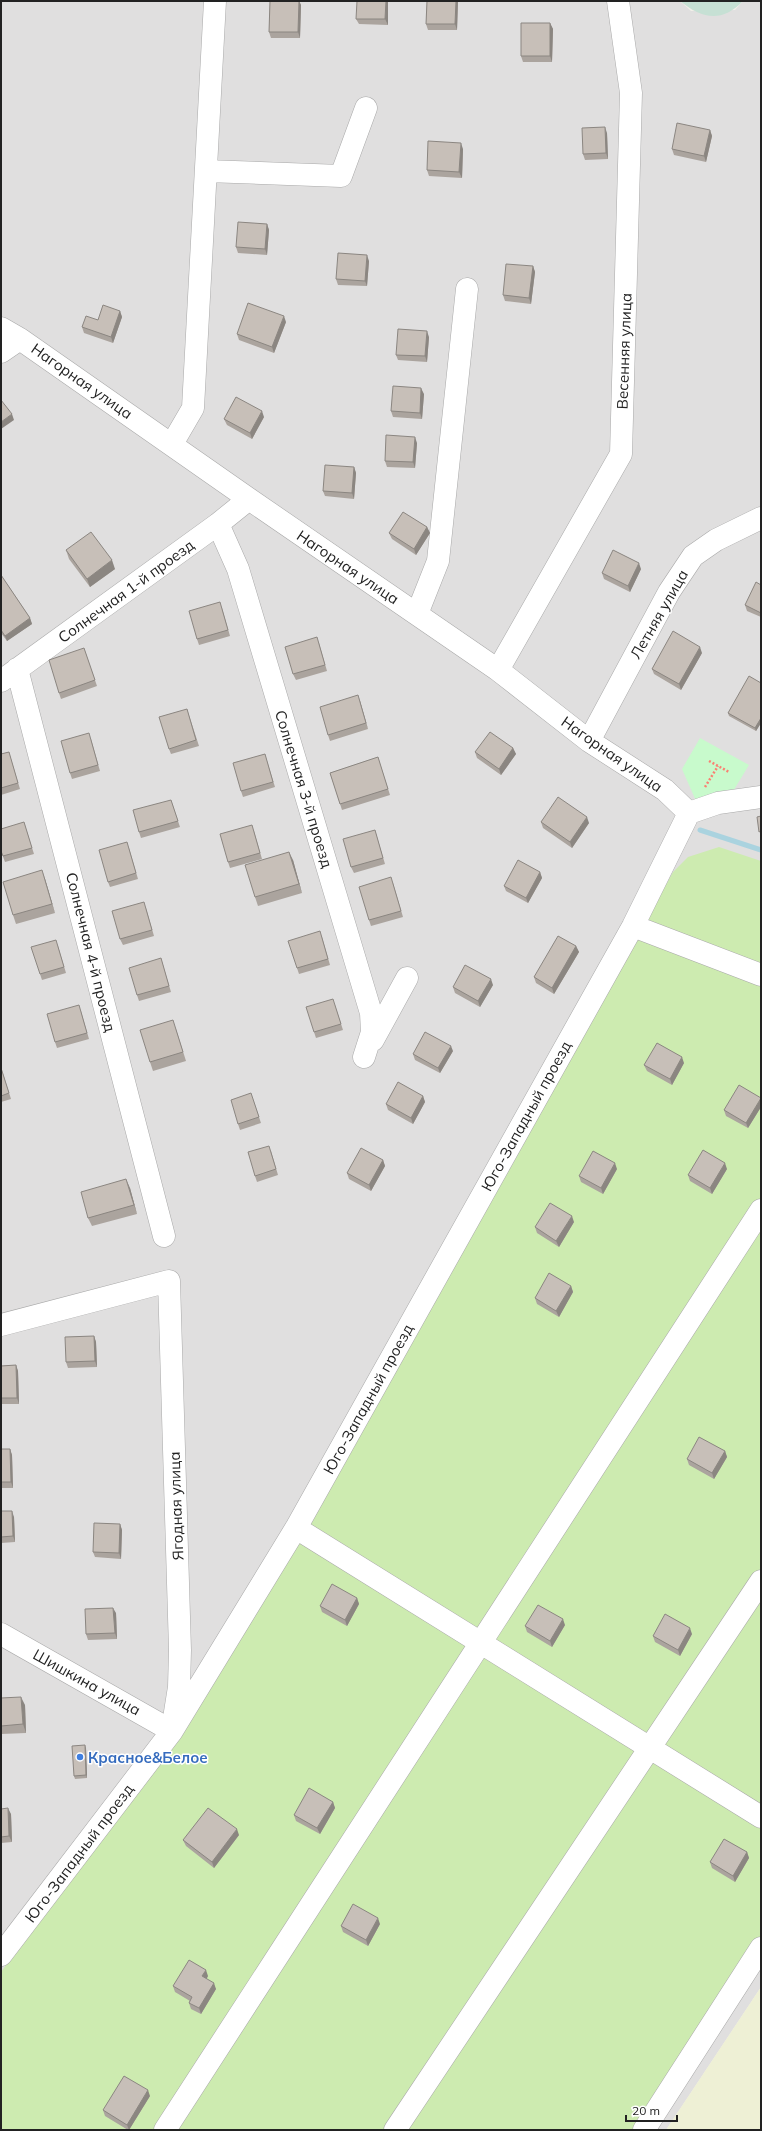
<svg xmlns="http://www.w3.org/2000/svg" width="762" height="2131" font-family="Mulish,sans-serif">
  <rect width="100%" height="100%" fill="#f2efe9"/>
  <path fill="#e0dfdf" d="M1,1h679l11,10 44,-1 8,-9h18v1986l-95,143h-665z"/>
  <path fill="#eef0d5" d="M761,1987v143h-95z"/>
  <path fill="#cdebb0" d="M719,847l42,14v1104l-110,165h-650v-158l175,-241 336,-566 161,-293 15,-15z"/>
  <path fill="#c6e0d4" d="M680,1h63c-21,22 -41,18 -63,0z"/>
  <path fill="#c8facc" d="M700,738l49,27 -17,28 -36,8 -14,-32z"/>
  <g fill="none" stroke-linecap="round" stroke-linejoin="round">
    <path stroke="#aad3df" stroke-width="5" d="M700,830l61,20"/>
    <g stroke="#a9a9a9" stroke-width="23">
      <path id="minor" d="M206,171l135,5 25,-68
        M1,328l19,11 229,160 249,171 91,71 76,49 24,23
        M1,352l19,-13
        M172,444l21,-36 22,-407
        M218,524l20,45 133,444 1,19 -8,25
        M417,614l21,-53 29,-272
        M17,669l147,567
        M498,670l123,-216 10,-361 -13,-92
        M1,681l217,-157 31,-25
        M589,741l80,-149 24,-36 23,-16 45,-22
        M689,813l29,-10 43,-6
        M633,926l128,49
        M373,1040l34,-62
        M1,1325l168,-44 11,369 -1,37 -7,44 -171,-97
        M296,1528l465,289
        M1,1955l171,-224 124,-203 337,-602 56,-113
        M165,2130l596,-920
        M395,2130l366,-549
        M644,2130l117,-182"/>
    </g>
    <path stroke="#fa8072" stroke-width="2.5" stroke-dasharray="2 2" stroke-linecap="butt" d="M709,761l20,11
      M705,787l13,-21"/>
    <use href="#minor" stroke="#fff" stroke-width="22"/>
  </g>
  <path fill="#aba49e" d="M270,1h29l2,4 -1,33h-29l-2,-6z
    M388,1v24l-29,-1 -3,-5z
    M427,1h31l-1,29h-29l-2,-6z
    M550,23l3,6 -1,33h-29l-2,-6z
    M710,130l2,6 -6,26 -32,-7 -2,-6z
    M607,133l1,26 -23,1 -2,-6z
    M463,149l-1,29 -33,-2 -2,-6z
    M267,224l2,6 -2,25 -29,-2 -2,-6z
    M369,261l-2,25 -29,-1 -2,-6z
    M533,266l2,6 -4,32 -26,-3 -2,-6z
    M120,311l2,6 -9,26 -29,-10 -2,-6z
    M286,322l-12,31 -35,-13 -2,-6z
    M429,337l-2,25 -29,-2 -2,-5z
    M424,394l-2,25 -29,-2 -2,-6z
    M264,417l-12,22 -25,-14 -3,-6z
    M417,443l-2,25 -28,-1 -2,-6z
    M354,467l2,6 -2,26 -29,-3 -2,-5z
    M427,527l3,6 -14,22 -24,-16 -3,-6z
    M66,550l49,19 -25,18 -21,-28z
    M641,569l-11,23 -26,-13 -2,-6z
    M1,575l29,43 2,6 -25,17 -6,-8z
    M761,585v32l-14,-6 -2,-6z
    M222,608l8,28 -31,9 -2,-6z
    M319,643l8,28 -31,9 -3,-6z
    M84,648l13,38 -36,13 -2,-6z
    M702,653l-21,37 -27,-16 -2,-5z
    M761,683v40l-5,8 -27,-15 -1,-3z
    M360,701l8,28 -38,12 -2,-6z
    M187,709l12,37 -28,8 -2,-5z
    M91,739l9,32 -28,8 -2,-6z
    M513,748l3,6 -15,21 -24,-17 -2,-6z
    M9,752l11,37 -19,6v-41z
    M265,754l10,33 -32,10 -2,-6z
    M378,757l12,38 -48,15 -12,-37z
    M171,800l9,27 -39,11 -2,-6z
    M24,822l10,32 -29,8 -4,-11z
    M541,822l48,1 -17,25 -29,-20z
    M375,830l10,34 -31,9 -3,-6z
    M254,831l8,28 -32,9 -2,-6z
    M129,848l9,31 -28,8 -2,-5z
    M293,860l9,33 -44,13 -3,-9z
    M540,872l2,6 -14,25 -22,-12 -2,-5z
    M45,879l10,34 -39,11 -3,-9z
    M393,883l10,34 -32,9 -2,-6z
    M146,908l8,28 -31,9 -3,-6z
    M322,937l8,28 -31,9 -2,-6z
    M58,946l8,27 -24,7 -2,-6z
    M576,946l3,6 -25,42 -18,-11 -2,-6z
    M161,958l10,34 -32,9 -2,-6z
    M493,985l-13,22 -25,-14 -2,-6z
    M335,1005l8,25 -27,8 -2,-6z
    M81,1011l8,28 -32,9 -2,-6z
    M176,1029l10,32 -33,10 -3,-9z
    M453,1051l-13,22 -25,-13 -2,-6z
    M684,1063l-12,22 -25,-14 -3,-6z
    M1,1067l10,32 -10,3z
    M423,1096l2,6 -12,22 -25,-14 -2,-6z
    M253,1099l8,24 -21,7 -2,-6z
    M761,1107l-13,21 -22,-12 -2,-6z
    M271,1151l7,24 -21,7 -2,-6z
    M383,1160l2,6 -14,25 -22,-12 -2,-6z
    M617,1169l-14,25 -22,-12 -2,-6z
    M727,1169l-15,25 -22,-13 -2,-6z
    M130,1188l7,26 -45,12 -4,-8z
    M574,1222l-15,25 -22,-14 -2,-6z
    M571,1286l2,6 -14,25 -22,-13 -2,-6z
    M94,1336l2,6 1,25 -29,1 -2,-6z
    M16,1365l2,6 1,33h-18v-38z
    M1,1449h9l2,6 1,33h-12z
    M725,1451l2,6 -13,22 -25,-14 -2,-6z
    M1,1511l13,6 1,25 -14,1z
    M120,1524l2,6 -1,29 -26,-2 -2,-5z
    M357,1598l2,6 -12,22 -25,-14 -2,-6z
    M116,1613l1,26 -29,1 -2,-6z
    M565,1625l-13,22 -25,-15 -2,-6z
    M692,1634l-12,22 -25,-14 -2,-6z
    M1,1698l24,7 1,28 -25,1z
    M86,1748l1,30 -12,1 -1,-3z
    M333,1802l2,6 -15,26 -24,-13 -2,-6z
    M1,1809l10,5 1,28 -11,1z
    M239,1835l-25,33 -28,-22 -3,-6z
    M747,1852l2,6 -14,24 -23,-14 -2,-6z
    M380,1924l-12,22 -25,-14 -2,-6z
    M208,1976l-2,3 10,10 -15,25 -10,-5 -2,-6 1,-2 -15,-9 -2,-6z
    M150,2096l-21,34h-1l-23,-14 -2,-6z"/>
  <path fill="#8b8681" d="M299,1l2,4 -1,33 -2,-6z
    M386,1h2v24l-3,-6z
    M456,1h2l-1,29 -2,-6z
    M550,23l3,6 -1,33 -2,-6z
    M605,127l2,6 1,26 -2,-6z
    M710,130l2,6 -6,26 -2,-6z
    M461,143l2,6 -1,29 -3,-6z
    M267,224l2,6 -2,25 -2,-6z
    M367,255l2,6 -2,25 -2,-5z
    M533,266l2,6 -4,32 -2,-6z
    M120,311l2,6 -9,26 -2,-6z
    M284,316l2,6 -12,31 -2,-6z
    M427,331l2,6 -2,25 -2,-6z
    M421,388l3,6 -2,25 -2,-6z
    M262,411l2,6 -12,22 -2,-6z
    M12,414l2,6 -13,9v-7z
    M415,437l2,6 -2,25 -2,-6z
    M354,467l2,6 -2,26 -2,-6z
    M427,527l3,6 -14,22 -2,-6z
    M112,560l3,9 -25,18 -3,-8z
    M639,563l2,6 -11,23 -2,-6z
    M30,618l2,6 -25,17 -2,-5z
    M700,647l2,6 -21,37 -2,-6z
    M358,695l2,6 8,28 -2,-6z
    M761,718v5l-5,8 -1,-3z
    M513,748l3,6 -15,21 -2,-6z
    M587,817l2,6 -17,25 -2,-6z
    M289,852l4,8 9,33 -3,-9z
    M42,870l3,9 10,34 -3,-9z
    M540,872l2,6 -14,25 -2,-5z
    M576,946l3,6 -25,42 -2,-6z
    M491,979l2,6 -13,22 -2,-6z
    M451,1046l2,5 -13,22 -2,-5z
    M682,1057l2,6 -12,22 -2,-6z
    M423,1096l2,6 -12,22 -2,-6z
    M761,1098v9l-13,21 -2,-5z
    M383,1160l2,6 -14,25 -2,-6z
    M615,1163l2,6 -14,25 -2,-6z
    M725,1163l2,6 -15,25 -2,-6z
    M126,1179l4,9 7,26 -3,-9z
    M572,1216l2,6 -15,25 -3,-6z
    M571,1286l2,6 -14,25 -3,-6z
    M94,1336l2,6 1,25 -2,-6z
    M16,1365l2,6 1,33 -2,-6z
    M10,1449l2,6 1,33 -2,-6z
    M725,1451l2,6 -13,22 -2,-6z
    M12,1511l2,6 1,25 -2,-6z
    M120,1524l2,6 -1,29 -2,-6z
    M357,1598l2,6 -12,22 -2,-6z
    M113,1608l3,5 1,26 -2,-6z
    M563,1619l2,6 -13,22 -2,-6z
    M690,1628l2,6 -12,22 -2,-6z
    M21,1697l4,8 1,28 -3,-9z
    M85,1745l1,3 1,30 -1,-3z
    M333,1802l2,6 -15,26 -3,-6z
    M8,1808l3,6 1,28 -3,-6z
    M237,1829l2,6 -25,33 -2,-6z
    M747,1852l2,6 -14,24 -2,-6z
    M378,1918l2,6 -12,22 -2,-6z
    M206,1970l2,6 -3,6 -3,-6z
    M214,1983l2,6 -15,25 -2,-6z
    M148,2090l2,6 -21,34 -2,-5z"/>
  <path fill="#c7bfb8" stroke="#8b8681" d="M270,1h29l-1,31h-29z
    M357,1h29l-1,18h-29z
    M427,1h29l-1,23h-29z
    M521,23h29v33h-29z
    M677,123l33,7 -6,26 -32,-7z
    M605,127l1,26 -23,1 -1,-26z
    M428,141l33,2 -2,29 -32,-2z
    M238,222l29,2 -2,25 -29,-2z
    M338,253l29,2 -2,26 -29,-2z
    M506,264l27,2 -4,32 -26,-3z
    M248,303l36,13 -12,31 -35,-13z
    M103,305l17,6 -9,26 -29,-10 4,-11 12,4z
    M398,329l29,2 -2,25 -29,-1z
    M393,386l28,2 -1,25 -29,-2z
    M236,397l26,14 -12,22 -26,-14z
    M1,400l11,14 -11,8z
    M386,435l29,2 -2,25 -28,-1z
    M325,465l29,2 -2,26 -29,-2z
    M403,512l24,15 -13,22 -25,-16z
    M91,532l21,28 -25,19 -21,-29z
    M613,550l26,13 -11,23 -26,-13z
    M1,575l29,43 -25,18 -4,-6z
    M756,582l5,3v28l-16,-8z
    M220,602l8,28 -31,9 -8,-28z
    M673,631l27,16 -21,37 -27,-15z
    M317,637l8,28 -32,9 -8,-27z
    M84,648l11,32 -36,13 -10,-33z
    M749,676l12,7v35l-6,10 -27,-15z
    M358,695l8,28 -38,12 -8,-28z
    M187,709l9,31 -27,9 -10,-32z
    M490,732l23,16 -14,21 -24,-17z
    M89,733l9,32 -28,8 -9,-32z
    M9,752l9,31 -17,5v-34z
    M265,754l8,28 -32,9 -8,-28z
    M378,757l10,32 -48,15 -10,-31z
    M558,797l29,20 -17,25 -29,-20z
    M171,800l7,21 -39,11 -6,-22z
    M761,816v15l-2,1 -2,-15z
    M24,822l8,26 -29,8 -2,-5v-22z
    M252,825l8,28 -32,9 -8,-28z
    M375,830l8,28 -32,9 -8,-28z
    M127,842l9,31 -28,9 -9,-32z
    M289,852l10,32 -44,13 -10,-32z
    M518,860l22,12 -14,26 -22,-12z
    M42,870l10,34 -39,11 -10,-33z
    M391,877l10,34 -32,9 -10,-33z
    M144,902l8,28 -32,9 -8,-28z
    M320,931l8,28 -31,9 -9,-27z
    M558,936l18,10 -24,42 -18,-11z
    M56,940l8,27 -24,7 -9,-27z
    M161,958l8,28 -32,9 -8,-27z
    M465,965l26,14 -13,22 -25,-14z
    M333,999l8,25 -27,8 -8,-25z
    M79,1005l8,28 -32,9 -8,-28z
    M173,1020l10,32 -33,10 -10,-32z
    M425,1032l26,14 -13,22 -25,-14z
    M657,1043l25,14 -12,22 -26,-14z
    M1,1068l8,25 -8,3z
    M398,1082l25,14 -12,22 -25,-14z
    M739,1085l22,13 -15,25 -22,-13z
    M251,1093l8,24 -21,7 -7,-24z
    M269,1146l7,23 -21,7 -7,-24z
    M361,1148l22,12 -14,25 -22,-12z
    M703,1150l22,13 -15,25 -22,-13z
    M593,1151l22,12 -14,25 -22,-12z
    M126,1179l8,26 -46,13 -7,-26z
    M550,1203l22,13 -16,25 -21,-14z
    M549,1273l22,13 -15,25 -21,-13z
    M94,1336l1,25 -29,1 -1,-25z
    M16,1365l1,33h-16v-32z
    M699,1437l26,14 -13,22 -25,-14z
    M1,1449h9l1,33h-10z
    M1,1511h11l1,25 -12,1z
    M94,1523l26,1 -1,29 -26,-1z
    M332,1584l25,14 -12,22 -25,-14z
    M538,1605l25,14 -13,22 -25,-15z
    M113,1608l2,25 -29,1 -1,-25z
    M665,1614l25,14 -12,22 -25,-14z
    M21,1697l2,27 -22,2v-28z
    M85,1745l1,30 -12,1 -2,-30z
    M309,1788l24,14 -16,26 -23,-13z
    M8,1808l1,28 -8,1v-28z
    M208,1808l29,21 -25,33 -29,-22z
    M724,1839l23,13 -14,24 -23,-14z
    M353,1904l25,14 -12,22 -25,-14z
    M189,1960l17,10 -4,6 12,7 -15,25 -10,-5 3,-6 -19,-11z
    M124,2076l24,14 -21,35 -24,-15z"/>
  <circle fill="#3f7fe0" stroke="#fff" stroke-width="1.5" cx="80" cy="1757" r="4"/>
  <g text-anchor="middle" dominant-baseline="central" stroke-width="3" stroke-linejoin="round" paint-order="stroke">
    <g font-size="15" fill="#222" stroke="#fff">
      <text transform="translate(624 351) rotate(-88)">Весенняя улица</text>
      <text transform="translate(82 381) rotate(35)">Нагорная улица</text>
      <text transform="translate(348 567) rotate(34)">Нагорная улица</text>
      <text transform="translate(126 591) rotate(-36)">Солнечная 1-й проезд</text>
      <text transform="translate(659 614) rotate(-60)">Летняя улица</text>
      <text transform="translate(612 754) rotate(35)">Нагорная улица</text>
      <text transform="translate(304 789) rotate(73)">Солнечная 3-й проезд</text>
      <text transform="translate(91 952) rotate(76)">Солнечная 4-й проезд</text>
      <text transform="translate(526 1116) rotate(-61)">Юго-Западный проезд</text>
      <text transform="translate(368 1399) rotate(-61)">Юго-Западный проезд</text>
      <text transform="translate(176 1506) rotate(-92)">Ягодная улица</text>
      <text transform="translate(87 1682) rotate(29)">Шишкина улица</text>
      <text transform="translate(79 1853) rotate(-53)">Юго-Западный проезд</text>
    </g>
    <g font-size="15" font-weight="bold" fill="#366cbe" stroke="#fff" text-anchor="start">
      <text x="88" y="1757">Красное&amp;Белое</text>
    </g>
  </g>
  <rect width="762" height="2131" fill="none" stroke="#222222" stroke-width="4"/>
  <path d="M626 2115v6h51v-6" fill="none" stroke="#222222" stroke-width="2"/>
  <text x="632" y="2115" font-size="12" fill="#222222" stroke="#ffffff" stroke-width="3" paint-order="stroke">20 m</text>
</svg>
